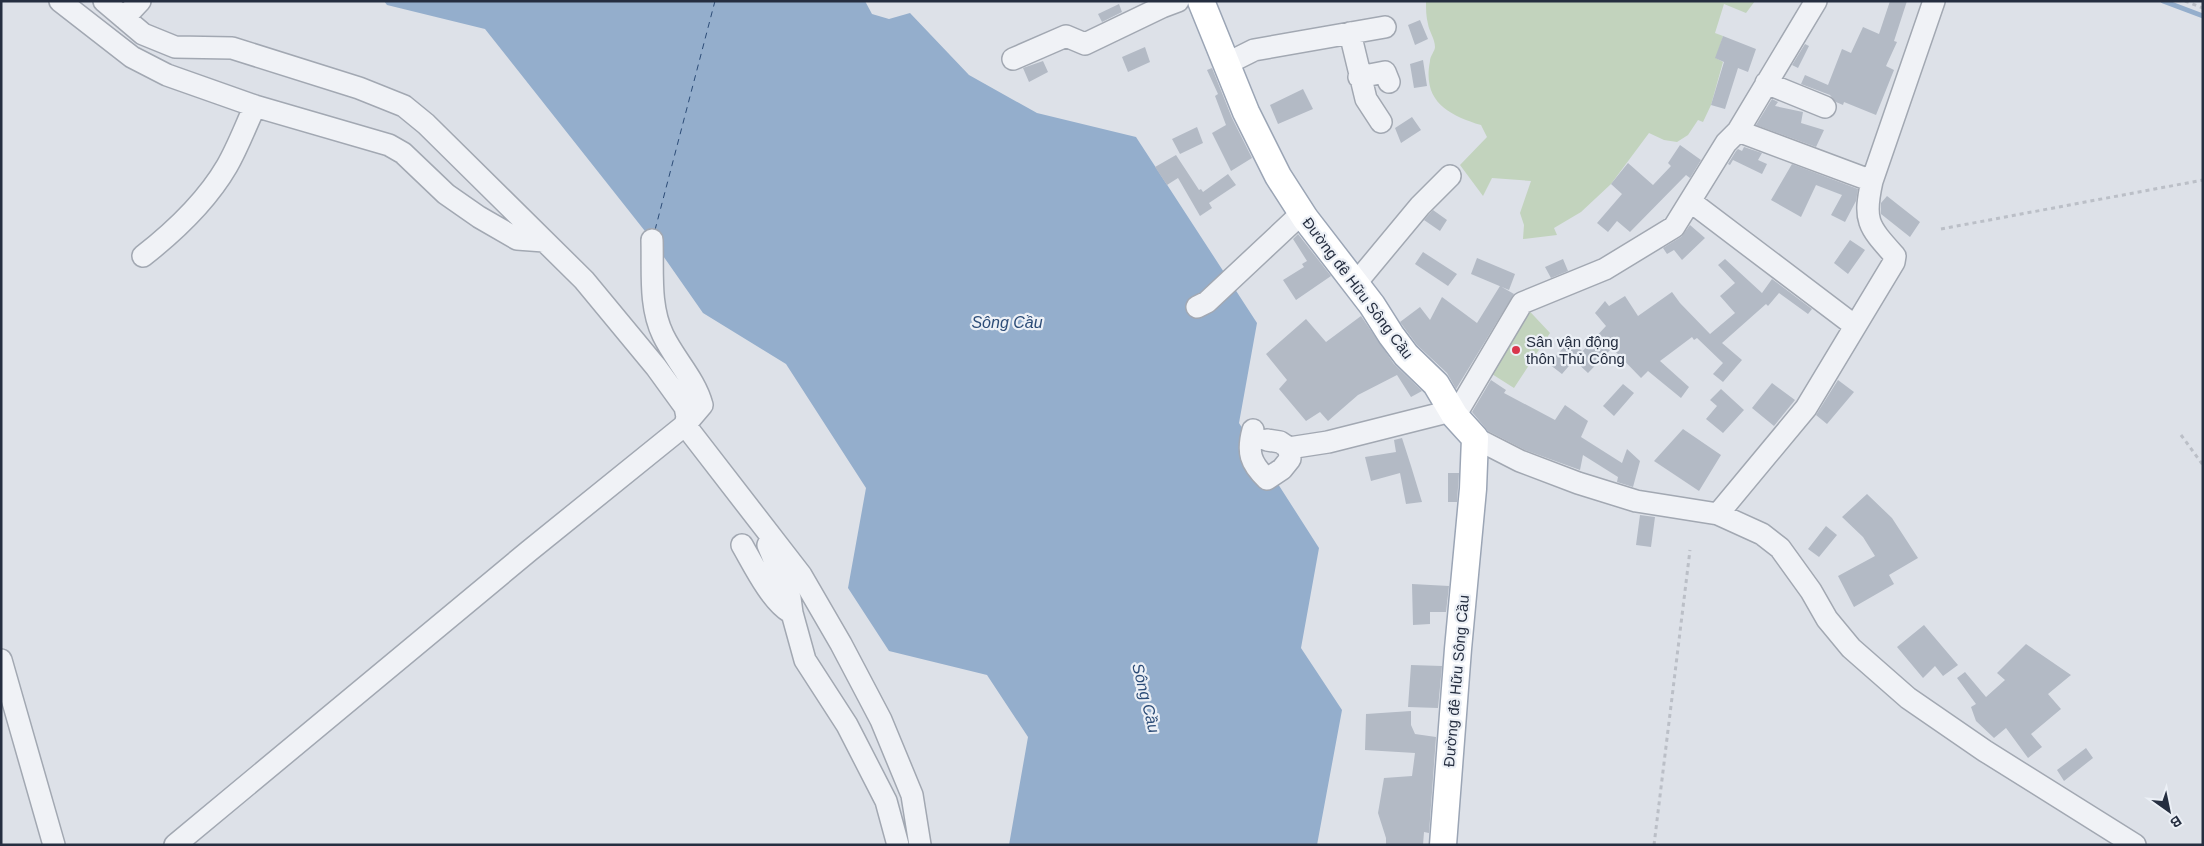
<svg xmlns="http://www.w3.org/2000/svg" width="2204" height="846" font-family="Arial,sans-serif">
  <rect width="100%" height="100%" fill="#dde1e8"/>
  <path fill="#c2d3bd" d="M1426,1h329l-9,12 -22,-9 -9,29 8,3 -7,22 7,4 -12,43 -8,17 -5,-2 -10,15 -11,7 -13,-2 -15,-7 -38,51 -30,28 -27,16 3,7 -34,4 1,-14 -4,-12 11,-32 -39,-3 -9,18 -23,-31 27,-28 -6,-12c-33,-10 -59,-24 -51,-64 0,-5 5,-10 5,-14 0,-8 -6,-16 -7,-23 -2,-7 -2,-15 -2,-23z
    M1522,303l28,30 -36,55 -30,-19z"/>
  <path fill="#94aecc" d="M384,1h481l7,13 17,5 21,-6 59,62 68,38 99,24 121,186 -18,100 80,125 -18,100 41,62 -25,135h-308l19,-108 -41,-62 -98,-24 -41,-63 18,-100 -80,-124 -83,-51 -51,-73 -167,-211 -98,-24z"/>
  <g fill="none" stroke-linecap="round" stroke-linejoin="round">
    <path stroke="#94aecc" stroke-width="5" d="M2163,1l40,15"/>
    <path stroke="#2c4c77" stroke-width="1" stroke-dasharray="6 5" stroke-linecap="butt" d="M655,230l60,-229"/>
  </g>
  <path fill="#b3bac5" d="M1890,1h17l-13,40 3,1 -11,24 8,4 -18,45 -32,-13 -1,3 -7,-3 -6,-7 -29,-11 4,-9 23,10 14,-36 9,4 12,-26 16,7z
    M1119,4l3,8 -20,10 -4,-8z
    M1420,20l8,19 -13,6 -7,-20z
    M1723,36l33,13 -8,23 -10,-4 -13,41 -14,-4 13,-43 -9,-4z
    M1805,44l4,2 -11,22 -6,-3z
    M1145,47l5,15 -22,10 -6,-15z
    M1423,60l4,26 -13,2 -4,-24z
    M1043,61l5,11 -19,10 -6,-14z
    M1212,68l20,50 20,40 -21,13 -19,-38 14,-8 -11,-29 3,-2 -11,-24z
    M1303,89l10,20 -35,15 -8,-19z
    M1772,99l6,3 -3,4 28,6 -2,11 23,7 -8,17 -60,-22z
    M1412,117l9,13 -20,13 -6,-15z
    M1197,127l6,16 -23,11 -8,-15z
    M1680,145l21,15 -11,18 -4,-3 -56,57 -13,-11 -9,11 -11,-9 25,-29 -11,-10 17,-21 25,22 18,-19 -3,-3z
    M1744,147l18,6 -4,7 9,4 -5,10 -29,-14 -3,5 -2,-1 8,-13 2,-2 4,2z
    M1176,155l23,35 2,-1 2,3 25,-18 8,11 -27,18 3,5 -12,8 -22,-38 -11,7 -12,-18z
    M1792,164l66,25 -2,12 -11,21 -14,-7 11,-20 -26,-10 -15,32 -30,-17z
    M1887,196l33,26 -10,15 -29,-23v-11z
    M1433,210l14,10 -7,11 -16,-11z
    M1690,225l15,13 -23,22 -8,-10 -7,4 -4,-6 18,-11z
    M1298,234l33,42 -35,24 -13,-20 21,-13 -2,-3 5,-3 -14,-22z
    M1850,240l15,10 -17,24 -14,-11z
    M1423,252l34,22 -9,12 -33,-22z
    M1477,258l38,16 -6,16 -38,-16z
    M1563,259l5,12 -17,7 -6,-11z
    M1725,259l37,34 10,-14 40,30 -4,5 -29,-21 -11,13 -2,-2 -44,39 20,17 -19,22 -10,-8 10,-11 -26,-25 -3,2 -2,-3 -32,24 29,26 -8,11 -33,-27 -7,7 -29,-30 -24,25 -14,-13 -12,14 -13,-10 21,-24 12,11 -3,4 27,-29 -11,-13 10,-12 4,5 16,-10 13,20 34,-24 8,11 30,31 25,-21 -15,-17 15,-13 -17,-18z
    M1500,286l14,8 -58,95 -9,-16 -30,-28 -17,-23 20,-15 10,13 12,-23 35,26z
    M1361,316l33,48 28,27 -11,6 -14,-22 -39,20 -30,26 -8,-9 -14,9 -27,-32 8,-9 -21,-26 40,-35 20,23z
    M1491,380l15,10 -2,3 51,27 10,-15 23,16 -7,16 41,26 5,-14 13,12 -7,26 -16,-5 1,-5 -35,-22 -3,15 -55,-20 -37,-19 -16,-19z
    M1838,380l16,12 -27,32 -11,-9z
    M1772,383l23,17 -21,26 -22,-18z
    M1623,384l11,9 -20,23 -11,-10z
    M1721,389l23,21 -21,23 -17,-14 11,-13 -7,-6z
    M1683,429l38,26 -22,36 -45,-30z
    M1402,438l9,28 11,36 -16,2 -6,-31 -29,8 -6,-24 31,-5 -2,-12z
    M1448,473h11l-2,29h-9z
    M1867,494l25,24 26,40 -29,17 5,9 -40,23 -16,-31 37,-20 -12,-19 -21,-20z
    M1640,515l15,2 -4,30 -15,-2z
    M1826,526l11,9 -18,22 -11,-8z
    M1412,584l37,2 -3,26h-16v12l-17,1z
    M1924,625l34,40 -15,11 -8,-10 -12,12 -26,-31z
    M2026,644l45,31 -23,19 13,15 -30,25 11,13 -14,11 -22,-30 -12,10 -18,-17 -5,-14 5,-3 -19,-26 8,-6 21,25 19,-17 -8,-7z
    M1411,665l31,1 -4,42 -30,-1z
    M1411,711v14l4,9 21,3 -7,96 -5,-1 -1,13h-37v-7l-8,-25 6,-35 28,-2 3,-23 -50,-3 1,-36z
    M2086,748l7,10 -29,23 -7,-11z"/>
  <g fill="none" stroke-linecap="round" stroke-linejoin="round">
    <g stroke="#a2a8b2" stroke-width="24">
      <path id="minor" d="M60,1l72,56 35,18 88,31 134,39 14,8 43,41 33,23 38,22 27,2
        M104,1l39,33 32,13 57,1 127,40 45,18 22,18 158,156 72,87 29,40 2,10 -2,8
        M124,18l16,-17
        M1350,33l16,66 15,23
        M1013,59l53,-23 19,8 77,-37 16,-6
        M1226,64l28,-14 131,-23
        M1359,77l26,-5 4,10
        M1766,83l59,24
        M1738,131l134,50
        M1690,201l165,125
        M143,256c32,-25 63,-54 84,-90 11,-19 19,-41 28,-60
        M1356,283l64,-77 30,-30
        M1197,307l10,-5 95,-89
        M1455,416l67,-113 83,-34 69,-42 52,-84 12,-12 78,-130
        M685,425l116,150 40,69 40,76 31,75 8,50
        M1253,430c-6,22 -3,33 14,49l15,-10 8,-10 -1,-11 39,-6 123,-31
        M1475,438l45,23 58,22 58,18 82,13 44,20 18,14 31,43 16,28 24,29 57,50 77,53 150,94
        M1267,440l13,2 9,6
        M1718,514l88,-106 88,-146 1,-6c-27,-30 -32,-35 -23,-75l62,-180
        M742,545c11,19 29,56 48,67
        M768,545l22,53 2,15 13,47 42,65 39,76 12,44
        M1,660l53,185
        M175,845l354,-294 156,-126 17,-20c-7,-26 -27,-45 -39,-70 -14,-29 -10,-63 -11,-95"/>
    </g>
    <g stroke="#9ba5b5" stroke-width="29">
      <path id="major" d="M1201,1l45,111 32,64 27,42 67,87 19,30 15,20 30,29 19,32 20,22 -2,51 -15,160 -15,196"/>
    </g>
    <path stroke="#bbbfc7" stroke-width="3" stroke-dasharray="4 4" stroke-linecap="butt" d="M2185,1l18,7
      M1941,229l262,-49
      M2181,435l22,30
      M1654,845l36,-295"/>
    <use href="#minor" stroke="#f0f2f6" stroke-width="21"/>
    <use href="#major" stroke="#fff" stroke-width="26"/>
  </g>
  <circle fill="#d9364c" stroke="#ecf0f6" stroke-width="2" cx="1516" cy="350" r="5"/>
  <g text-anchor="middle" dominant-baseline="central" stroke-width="4.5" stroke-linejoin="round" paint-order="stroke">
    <g font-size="15" fill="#252e40" stroke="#ecf0f6">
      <text transform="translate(1358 288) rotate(53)">Đường đê Hữu Sông Cầu</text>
      <text transform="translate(1456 681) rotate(-85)">Đường đê Hữu Sông Cầu</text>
    </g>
    <g font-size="15" fill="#252e40" stroke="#ecf0f6" text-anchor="start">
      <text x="1526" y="341">Sân vận động<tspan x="1526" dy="17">thôn Thủ Công</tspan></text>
    </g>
    <g font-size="16" font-style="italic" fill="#2c4c77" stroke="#ecf0f6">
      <text x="1007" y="322">Sông Cầu</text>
      <text transform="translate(1146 698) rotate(76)">Sông Cầu</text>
    </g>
  </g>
  <rect width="2204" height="846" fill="none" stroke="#252e40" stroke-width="5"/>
  <g transform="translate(2169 811) rotate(147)" stroke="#ecf0f6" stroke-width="4" paint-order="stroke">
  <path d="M0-4L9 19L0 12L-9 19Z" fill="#252e40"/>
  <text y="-8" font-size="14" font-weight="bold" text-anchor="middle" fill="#252e40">B</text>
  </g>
</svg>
